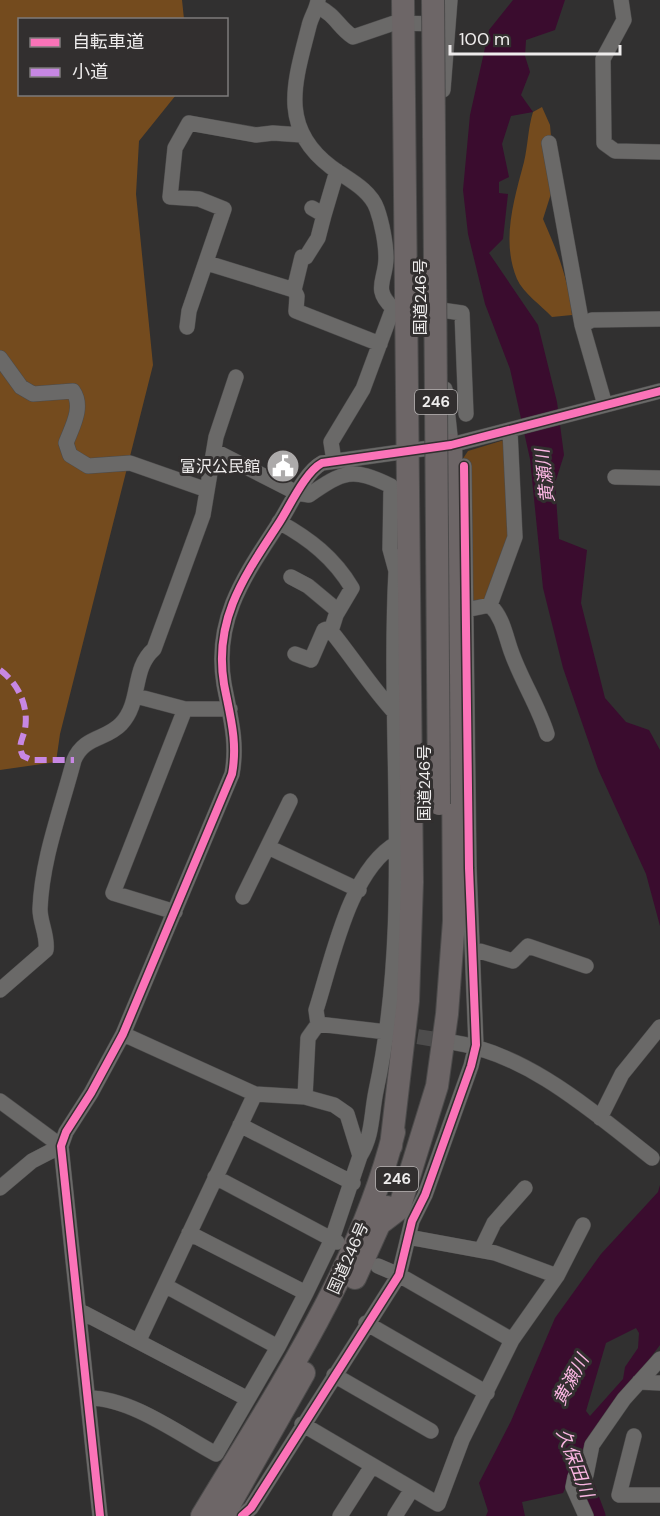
<svg xmlns="http://www.w3.org/2000/svg" width="660" height="1516" font-family="'DM Sans','Noto Sans JP',sans-serif">
  <rect width="100%" height="100%" fill="#313030"/>
  <path fill="#6a451c" d="M504,440l9,89 -22,74 -28,4 -1,-147 6,-9z"/>
  <path fill="#744b1e" d="M0,0h182l2,19 -164,1v74l156,1 -37,46 -3,53 17,171 -93,369 -4,28 -56,8z
    M542,107l8,18 5,56 -12,38c14,32 26,61 29,96l-20,2c-10,-11 -29,-24 -35,-38 -16,-38 -3,-79 7,-117 4,-17 4,-34 9,-50z"/>
  <path fill="#3a0c2e" fill-rule="evenodd" d="M513,0h52l-10,30 -29,10 -1,16 5,16 -9,23 12,17 -22,4 -9,28 7,33 -10,5v11l9,1 -5,45 -14,14 49,72 19,77 7,53 -9,28 4,56 28,11 -6,53 24,95 21,24 23,8 11,20v176l-14,-52 -48,-105 -35,-101 -20,-80 -13,-129 -20,-90 -25,-65 -17,-70 -5,-44 7,-75 19,-85z
    M660,1185v160l-73,96 -24,52 -41,9 3,14h-39l2,-5 -9,-28 32,-62 44,-103 46,-64 57,-62zM636,1328l3,5 -1,15 -13,19 -2,12 -33,37 -4,-5 20,-68z"/>
  <g fill="none" stroke-linecap="round" stroke-linejoin="round">
    <path stroke="#3a0c2e" stroke-width="21" d="M566,1439l29,77"/>
    <path stroke="#4d4c4c" stroke-width="15" stroke-dasharray="15 8" stroke-linecap="butt" d="M395,1033l56,9"/>
    <g stroke="#4c4b4b" stroke-width="16">
      <path id="minor" d="M318,0c-1,9 -7,17 -9,26 -14,55 -31,101 22,141 16,12 39,22 46,42 5,14 9,35 9,49 0,22 -14,31 7,50l13,-3 56,8 4,101
        M621,0l3,20 -21,39 1,84 11,8 45,1
        M317,6c20,10 20,20 36,31l41,-14 46,1
        M443,90l7,-90
        M549,143l33,182
        M324,215l13,-44
        M207,263l87,27 3,6 -1,15 84,33
        M294,290l8,-33h4l12,-19 6,-23 -12,-7
        M187,327l2,-16 35,-102 -25,-10 -29,-2 5,-49 14,-25 67,12 17,-2 29,2
        M0,358l21,29 12,7 40,-3c11,16 -1,36 -7,52l4,12 18,11 42,-3 77,27
        M445,389l6,56
        M605,405l-23,-80 10,-5 68,-1
        M215,451l82,42 12,2c35,-24 43,-28 82,-9l-1,63 6,22c-9,173 17,349 -20,520 -5,24 -3,44 -16,65
        M334,461l-3,-19 32,-53 30,-81
        M615,477l45,1
        M279,522c31,17 55,36 73,66l-16,27 -5,16c22,27 40,56 64,82
        M291,577l17,9 30,25
        M490,605c13,13 15,29 21,46 10,29 27,54 36,83
        M456,612l34,-7 25,-68 -5,-106
        M295,654l16,6 13,-30 8,-3
        M136,696l49,13h45
        M268,847l91,43
        M243,897l47,-96
        M175,912l-62,-19 72,-184
        M473,949l40,12 15,-15 58,20
        M0,990l46,-40c2,-14 -6,-27 -6,-41 2,-51 21,-99 34,-149 10,-24 32,-20 47,-36 21,-22 10,-55 33,-75l49,-134 13,-78 20,-60
        M318,1024l-2,-14c16,-49 33,-140 81,-167
        M451,1042c76,11 141,69 201,116
        M305,1097l3,-59 10,-14 77,9
        M0,1101l61,45 -29,15 -32,27
        M600,1118l22,-44 38,-47
        M240,1125l113,58
        M215,1177l122,65
        M189,1233l117,60
        M408,1237l87,16 62,23
        M481,1250l13,-27 31,-35
        M378,1266l21,9 113,65
        M166,1286l112,61
        M80,1311l168,88
        M366,1323l121,70
        M139,1340l116,-246
        M334,1375l97,56
        M639,1382l21,1
        M89,1398c42,0 90,36 127,56l62,-107 28,-54 26,-54 28,-83 -13,-42 -13,-9 -29,-8 -50,-3 -132,-60
        M302,1424l136,80 24,-64 50,-100 45,-64 26,-51
        M634,1436l-15,59h41
        M100,1516l-39,-370 5,-14 25,-39 32,-59 109,-260c6,-32 -2,-58 -8,-90 -11,-66 22,-110 55,-161 11,-17 26,-51 43,-60l129,-18 209,-54
        M242,1516l9,-8 148,-233 13,-54 13,-26 46,-129 5,-21 -7,-177 -5,-402
        M340,1516l32,-50
        M395,1516l17,-27
        M586,1516l-13,-29 2,-10 11,-2 6,-30 32,-46 36,-40"/>
    </g>
    <g stroke="#4c4b4b" stroke-width="24">
      <path id="highway" d="M391,1146l17,-145 4,-119 -9,-882
        M382,1222l17,-13 38,-123 10,-72 7,-93 -3,-476
        M355,1278l32,-71
        M202,1516c72,-120 158,-247 192,-384
        M223,1516l81,-143"/>
    </g>
    <use href="#minor" stroke="#6a6968" stroke-width="15"/>
    <use href="#highway" stroke="#6d6667" stroke-width="22"/>
    <g stroke="#4c4b4b" stroke-width="24" stroke-linecap="butt">
      <path id="highway-bridge" d="M433,0l6,804"/>
    </g>
    <use href="#highway-bridge" stroke="#6d6667" stroke-width="22"/>
    <path stroke="#c787e3" stroke-width="6" stroke-dasharray="12 6" stroke-linecap="butt" d="M0,670c18,13 29,36 25,59 -2,10 -8,16 -2,27l9,4h42"/>
    <g stroke="#322f2f" stroke-width="11">
      <path id="cycleway" d="M100,1516l-39,-370 5,-14 25,-39 32,-59 109,-260c6,-32 -2,-58 -8,-90 -11,-66 22,-110 55,-161 11,-17 26,-51 43,-60l129,-18 209,-54
        M242,1516l9,-8 148,-233 13,-54 13,-26 46,-129 5,-21 -7,-177 -5,-402"/>
    </g>
    <use href="#cycleway" stroke="#fb73b8" stroke-width="8"/>
  </g>
  <defs>
    <g id="civic-disc" transform="scale(1.725)"><circle r="9.5" fill="#acaaaa" stroke="#322f2f"/><path d="M-.6-6.5H3V-4.5H.6V-3L4-1V1h2V6H-6V1h2V-1L-.6-3ZM-1.2 2.5V6h2.4V2.5Z" fill="#fff"/></g>
  </defs>
  <g fill-rule="evenodd">
    <use href="#civic-disc" x="283" y="466"/>
  </g>
  <g text-anchor="middle" dominant-baseline="central" stroke-width="6" stroke-linejoin="round" paint-order="stroke">
    <g fill="#322f2f" stroke="#b6b3b3" stroke-width="1.5">
      <rect x="415" y="390" width="42" height="24" rx="4.5"/>
      <rect x="376" y="1167" width="42" height="24" rx="4.5"/>
    </g>
    <g font-size="15" font-weight="bold" fill="#eeecec">
      <text x="436" y="402">246</text>
      <text x="397" y="1179">246</text>
    </g>
    <g font-size="16" fill="#eeecec" stroke="#322f2f">
      <text transform="translate(420 297) rotate(-90)">国道246号</text>
      <text transform="translate(424 783) rotate(-90)">国道246号</text>
      <text transform="translate(348 1258) rotate(-66)">国道246号</text>
    </g>
    <g font-size="16" fill="#eeecec" stroke="#322f2f" text-anchor="end">
      <text x="260" y="466">富沢公民館</text>
    </g>
    <g font-size="18" font-style="italic" fill="#f9b5e1" stroke="#322f2f">
      <text transform="translate(545 476) rotate(-96)">黄瀬川</text>
      <text transform="translate(571 1380) rotate(-62)">黄瀬川</text>
      <text transform="translate(575 1463) rotate(69)">久保田川</text>
    </g>
  </g>
  <rect x="18" y="18" width="210" height="78" fill="#322f2f" stroke="#7d7b7b" stroke-width="1.5"/>
  <rect x="30" y="38" width="30" height="9" fill="#fb73b8" stroke="#7d7b7b" stroke-width="1.5"/>
  <text x="72" y="48" font-size="18" fill="#eeecec">自転車道</text>
  <rect x="30" y="68" width="30" height="9" fill="#c787e3" stroke="#7d7b7b" stroke-width="1.5"/>
  <text x="72" y="78" font-size="18" fill="#eeecec">小道</text>
  <path d="M450 45v9h170v-9" fill="none" stroke="#eeecec" stroke-width="3"/>
  <text x="459" y="45" font-size="18" fill="#eeecec" stroke="#322f2f" stroke-width="4.5" paint-order="stroke">100 m</text>
</svg>
